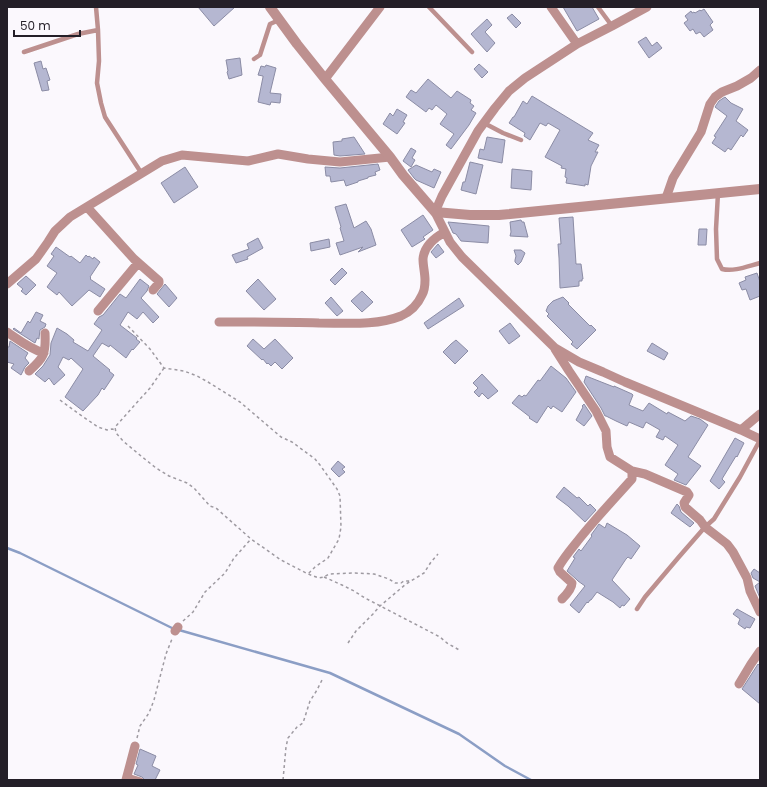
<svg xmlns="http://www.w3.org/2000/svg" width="767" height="787" font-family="Poppins,sans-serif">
  <rect width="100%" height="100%" fill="#fbf8fd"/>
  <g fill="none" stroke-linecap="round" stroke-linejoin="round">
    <path stroke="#8b9ec5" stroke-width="2.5" d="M7,548l13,5 154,76
      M179,630l151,43 129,61 46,32 26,14"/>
  </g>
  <path fill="#b5b7d1" stroke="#8b8ca5" d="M198,7h37l-21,19z
    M563,7h29l7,12 -22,12z
    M704,9l9,13 -3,3 3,5 -9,7 -4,-5 -4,2 -3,-5 -3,2 -6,-8 4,-3 -3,-4 6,-5 1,2 2,-1 1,1 5,-3 1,1z
    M512,14l9,9 -5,5 -9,-10z
    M487,19l5,6 -7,7 10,11 -8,9 -16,-18z
    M646,37l6,9 5,-4 5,6 -13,10 -11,-16z
    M240,58l2,17 -13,4 -2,-7 1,-1 -2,-11z
    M41,61l2,8 3,-1 4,12 -3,1 2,9 -7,1 -8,-28z
    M479,64l9,8 -6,6 -8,-9z
    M266,65l10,3 -6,25 11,1 -1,9 -9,-1 -1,3 -12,-3 5,-25v-1l-5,-1 3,-9 4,1z
    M428,79l23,19 6,-7 14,9 -1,3 4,3 -3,4 5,3 -7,12 -18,24 -5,-4 8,-11 -14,-10 7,-10 -11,-9 -4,5 -3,-2 -3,4 -20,-15 5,-7 5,3z
    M532,96l61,37 -5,7 11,5 -4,7h3l-7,14 -3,19 -3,-1v2l-19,-3 1,-5 -2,-1 1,-8 -5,-1 1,-2 -17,-9 15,-27 -12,-7 -2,3 -6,-3 -10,17 -6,-4 1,-3 -16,-10 4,-6h1l9,-16 4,3z
    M725,97l6,6 12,6 -7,12 12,9 -5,7 -2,-2 -10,15 -3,-2 -3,4 -13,-9 4,-6 -2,-1 13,-20 -12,-9 4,-6z
    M397,109l10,6 -4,7 2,1 -8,11 -14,-10 7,-11 3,3z
    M354,137l11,17 -25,2 -6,-1 -1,-13 9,-1v-2z
    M487,137l18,3 -3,23 -24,-5 2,-9 4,1z
    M411,148l5,3 -4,7 3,2 -4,7 -8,-6z
    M470,162l13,3 -7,29 -15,-4 2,-8h2z
    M378,164l2,6 -5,2 1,3 -8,2v1l-10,3v1l-12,4 -2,-6 -13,2 -1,-6h-4l-1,-9 15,1z
    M416,165l16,7 2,-3 7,3 -7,16 -18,-8 -2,-2 -6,-8z
    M185,167l13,20 -24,16 -13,-20z
    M512,169l20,2 -1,19 -20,-2z
    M346,204l8,24 12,-7 5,8 5,16 -18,7 5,-5 -23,8 -4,-12 8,-2 -4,-13 1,-1 -6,-20z
    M423,215l10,15 -10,7 2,2 -13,8 -11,-17z
    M573,217l3,47h5l2,15h-1v2h-3v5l-19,2 -1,-30 -1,-14h3l-2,-26z
    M521,220l1,2h2l4,15 -18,-1 1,-4 -1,-10z
    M448,222l41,4 -1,17 -27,-2 -5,-7 -3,-1z
    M699,229h8l-1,16h-8z
    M258,238l5,10 -16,9 1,2 -12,4 -4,-8 17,-6 -2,-5z
    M329,239l1,8 -19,4 -1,-8z
    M438,244l6,8 -8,6 -5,-6z
    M56,247l14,10 1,-1 9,7 6,-8 2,2 1,-1 4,3 1,-2 6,5 -10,15 1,1 -1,1 15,10 -5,8 -11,-7 -17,16 -13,-14 -2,3 -10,-8 10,-14 -10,-7 7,-10 -3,-2z
    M514,250h7l4,3 -4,9 -3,3 -3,-3v-2l1,-4z
    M342,268l5,5 -12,12 -5,-5z
    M757,273l3,9v14l-10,4 -4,-11 -4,1 -3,-7 7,-3 -1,-3z
    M26,276l10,9 -10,10 -5,-4 2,-2 -6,-5z
    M140,279l9,7 -2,5 -6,7 18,19 -6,6 -10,-11 -6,7 -9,-7 -8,13 17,13 -1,1 4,3 -7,8 -1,-1 -6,9 -16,-13 -1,2 -7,-4 -9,13 17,14 -1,1 5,4 -10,15 -2,-2 -4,7 -15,16 -18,-14 18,-28 -12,-11 -2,2 -6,-3 -5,10 7,8 -11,10 -5,-7 -4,4 -10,-8 8,-8 5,-8 2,-3 1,-12 6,-15 10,6 7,6 -1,2 15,9 14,-21 -8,-6 5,-7 4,-2 17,-21 6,4z
    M258,279l18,20 -12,11 -18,-19z
    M165,284l12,14 -8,9 -12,-13z
    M362,291l11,11 -11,10 -11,-11z
    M331,297l12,14 -6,5 -12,-13z
    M563,297l6,6 -1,1 22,22 1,-1 5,5 -19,19 -6,-5 2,-2 -26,-26 2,-2 -3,-3 2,-5 5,-5z
    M459,298l5,8 -36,23 -4,-6z
    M36,312l7,3 -3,6 6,3 -1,3 -5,3 -1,8v1l-2,-1 -2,5 -22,-14 1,-1 7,5 7,-12 2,2z
    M510,323l10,13 -11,8 -10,-13z
    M253,339l11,10 11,-10 18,19 -11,11 -7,-7 -4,4 -3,-3 -1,1 -4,-5 -1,1 -15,-14z
    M456,340l12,11 -13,13 -12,-12 8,-8z
    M10,341l18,12 -3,5 4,5 -4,4 -4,8 -10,-7 3,-4 -7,-2v-15h2z
    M652,343l16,10 -4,7 -17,-9z
    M551,366l15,12 10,14 -14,20 -9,-6 -2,3 -3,-3 -11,17 -8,-5 1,-1 -18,-14 7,-8 3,2 2,-2 2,1 12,-16 2,1z
    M482,374l16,17 -10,8 -6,-6 -3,4 -5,-5 4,-4 -5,-5z
    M586,376l28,11v-1l18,8 1,1 -4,10 14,6 6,-8 18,11 1,-2 17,9 6,-5 9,3 8,6 -20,32 13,9 -15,19 -12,-5 4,-6 -13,-9 13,-20 -13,-9 -2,4 -7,-3 4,-7 -14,-8 -3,6 -14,-6 -2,4 -11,-5 -10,-5h-1l-4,-8 -17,-26z
    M584,404l8,12 -8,10 -8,-6 7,-13 -1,-1z
    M735,438l9,5 -7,14 -1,-1 -14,23 3,3 -6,7 -9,-8z
    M338,461l7,6 -3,2 3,3 -6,5 -8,-8z
    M564,487l13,11 2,-1 9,9 2,-2 6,6 -11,12 -17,-16 -12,-9z
    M677,504l2,2 2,6 13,11 -4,4 -19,-14z
    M607,523l20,12 13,11 -9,13 -3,-2 -2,2 -14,21 18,19 -6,7 -2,-1 -2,3 -7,-6 -16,-10 -6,8h-1l-2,3 -1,-1 -8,11 -9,-8 15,-19 -7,-5 -2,-2 -9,-8 8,-13 -2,-1 6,-8 2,2 11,-15 -1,-1 8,-11 6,4z
    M754,569l6,4v25l-5,-12 5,-4 -7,-4 -2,-5z
    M737,609l18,10 -5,9 -4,-1 -1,2 -7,-5 2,-5 -7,-5z
    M758,664l2,2v38l-18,-15z
    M140,749l16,7 -4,10 8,4 -5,10h-10l-3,-3 -8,-3 4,-9 -2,-1z"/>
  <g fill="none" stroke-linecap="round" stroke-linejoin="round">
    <path stroke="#9e9aa1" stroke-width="1.5" stroke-dasharray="3 3" stroke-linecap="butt" d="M128,326l22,23 14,19 20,3 13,5 11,6 32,20 41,35 11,5 23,17 5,6 17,24 3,7 1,31 -2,12 -11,19 -13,9 -7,7
      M164,368l-14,20 -35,39 1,6 7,8 18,15 15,12 13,8 18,7 7,5 16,18 6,2 35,31 30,21 27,14 11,4 5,-1 5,-3 26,-1 19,1 15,5 6,4h6l3,-2h6
      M60,400l19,14 19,13 9,3 5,-1 3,1
      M324,577l18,8 12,6 11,7 75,39 7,6 14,8
      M183,621l10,-9 12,-20 20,-19 9,-15 17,-19
      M348,643l8,-12 17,-17 7,-8 26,-22 18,-11 7,-11 7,-8
      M137,738l3,-12 9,-13 5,-13 12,-46 6,-15
      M283,780l3,-33 2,-9 9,-11 6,-4 7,-22 7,-11 5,-10"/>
    <path stroke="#bd908f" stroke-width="4.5" d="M96,7l2,23 1,31 -2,22 4,20 4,14 37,57
      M429,7l43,45
      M598,7l14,19
      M24,52l54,-18 20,-4
      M254,59l6,-4 10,-31 9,-4
      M484,123l19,10 18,7
      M718,193l-2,36 1,30 5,10c12,3 26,-3 38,-6
      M637,609l8,-12 33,-39 27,-31 9,-8 26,-42 20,-37
      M127,778l4,-1 10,3"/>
    <path stroke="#bd908f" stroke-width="9" d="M551,7l26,37
      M647,7l-35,19 -35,18 -52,34 -16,13 -14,17 -17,23 -36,65 -7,16 15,30 12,15 93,91 24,14 24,10 22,10 116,48 19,9
      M325,79l55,-72
      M666,198l7,-20 28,-46 9,-28 5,-7 7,-5 15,-6 14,-8 9,-8
      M87,207l47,52 25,22v2l-6,7
      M7,284l29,-25 12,-17 7,-11 15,-14 92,-56 20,-6 66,6 30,-7 30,5 32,3 50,-5
      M98,311l40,-48
      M219,322c34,0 67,0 100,1 27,0 57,3 82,-7 9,-4 17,-12 21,-21 3,-5 3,-10 3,-15 0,-7 -2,-14 -2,-21 1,-13 11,-21 22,-27
      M7,332c12,8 23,17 37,21
      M555,349l14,22 27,40 10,20 1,16 3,10 22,14v8c-17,19 -35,38 -52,59 -7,9 -16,19 -22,30l2,4 12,11c0,6 -6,12 -10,16
      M29,371c15,-13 17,-17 16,-38
      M741,430l19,-16
      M632,471l13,3 42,18 2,3 -5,8 1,4 15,13 5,7 22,17 6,8 14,26 3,13 10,21
      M175,631l3,-4
      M739,684l12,-20 9,-13
      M126,780l9,-34"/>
    <path stroke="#bd908f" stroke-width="10" d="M270,7l27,37 28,35 65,78 13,18 32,37 35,3h29l261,-26"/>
  </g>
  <rect width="767" height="787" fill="none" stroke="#241f28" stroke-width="16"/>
  <path d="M14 30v6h66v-6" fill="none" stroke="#241f28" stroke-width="2"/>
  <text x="20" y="30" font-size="12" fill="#241f28" stroke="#fbf8fd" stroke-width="3" paint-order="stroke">50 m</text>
</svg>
